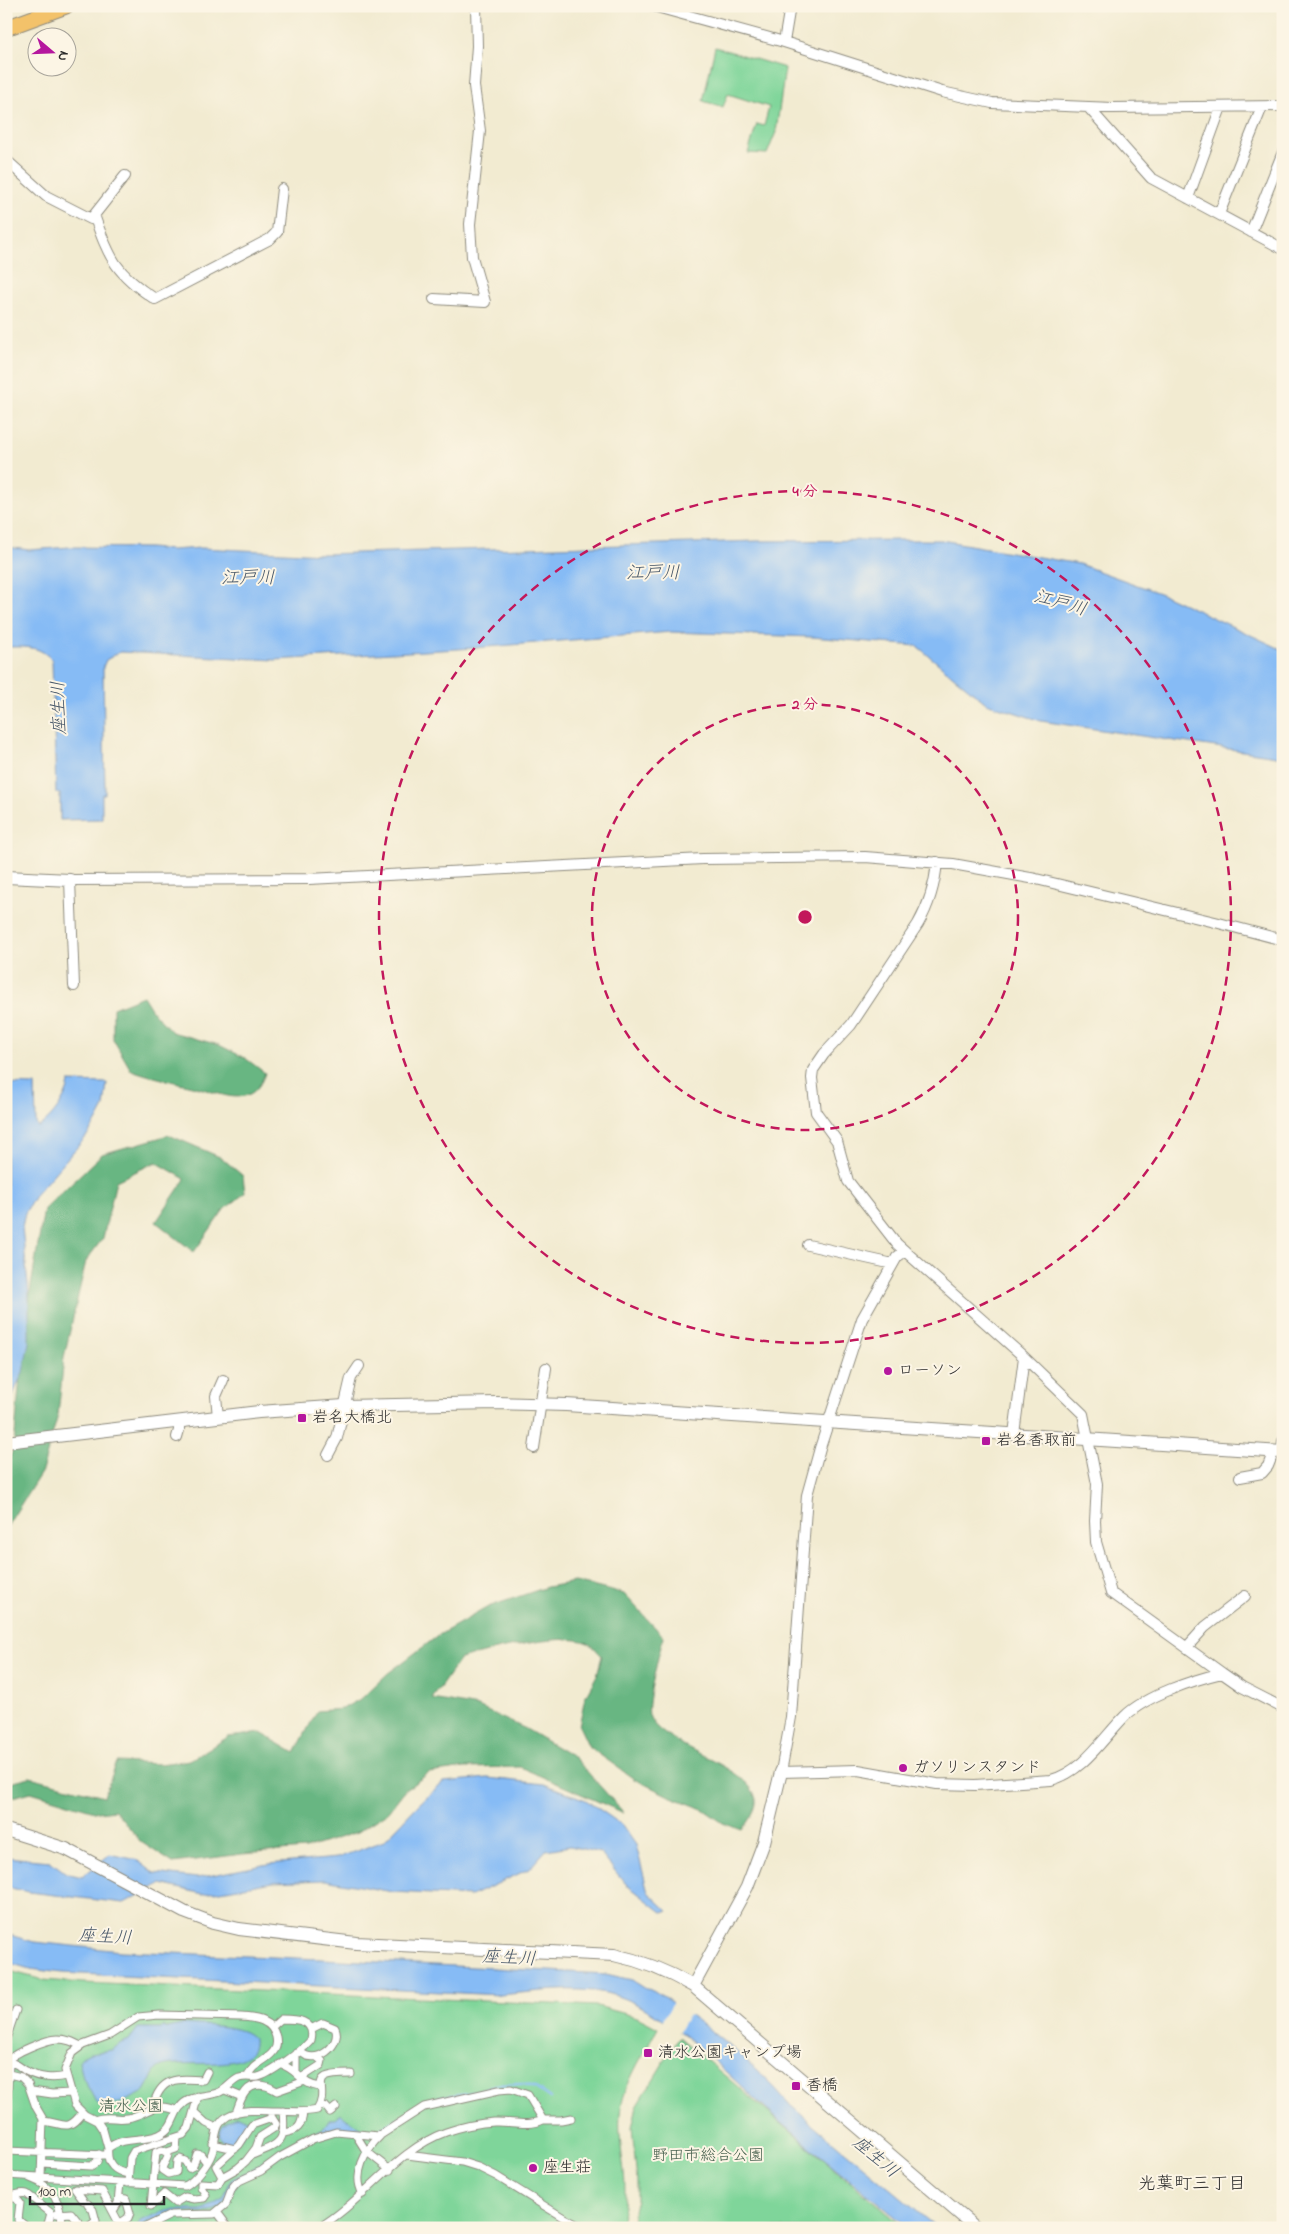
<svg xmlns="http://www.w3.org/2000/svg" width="1289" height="2234" font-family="'Indie Flower','Klee One',sans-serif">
  <rect width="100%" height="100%" fill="#fcf5e5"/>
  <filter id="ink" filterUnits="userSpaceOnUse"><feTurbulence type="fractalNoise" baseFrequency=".02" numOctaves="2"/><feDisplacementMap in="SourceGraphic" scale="10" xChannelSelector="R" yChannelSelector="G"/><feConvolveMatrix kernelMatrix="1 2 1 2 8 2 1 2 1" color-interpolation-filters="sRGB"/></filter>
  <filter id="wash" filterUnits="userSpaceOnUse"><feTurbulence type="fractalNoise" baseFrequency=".0096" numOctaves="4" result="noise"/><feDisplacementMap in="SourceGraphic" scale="20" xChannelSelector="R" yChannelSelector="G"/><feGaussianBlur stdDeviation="1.12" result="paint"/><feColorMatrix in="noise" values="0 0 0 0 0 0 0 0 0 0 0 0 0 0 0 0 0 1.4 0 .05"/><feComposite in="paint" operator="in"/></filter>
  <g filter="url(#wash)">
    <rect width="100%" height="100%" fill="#f2ebd1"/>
    <path fill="#7fd59a" stroke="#558062" d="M715,47l70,21 -9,64 -9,22 -19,-1 9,-29 7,2 5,-19 -41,-13 -5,13 -20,-6z
      M6,1970l37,10 40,3 514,23 40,11 21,11c-14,26 -35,56 -38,87 -3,40 14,73 -2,113h-612z
      M679,2037l220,186 -3,5h-266l7,-29v-18l-5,-54 5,-21z"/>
    <path fill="#67b682" stroke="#497056" d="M143,996l10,16 19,20 47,13 26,13 20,15c-13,40 -46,19 -73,13 -21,-5 -41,-9 -61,-16l-18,-31v-31z
      M169,1135l53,23 21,18 2,17 -22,18 -29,41 -38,-30 29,-43 -29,-17 -40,19 -13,57 -17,23 -22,96 -6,58 -16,56 -36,57v-62l8,-19 10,-119 20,-119 58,-55z
      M575,1582l49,12 39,42c-3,16 -17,66 -14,79 7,30 100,49 107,84 2,10 -9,23 -14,31l-19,-7 -20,-14 -34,-13 -35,-17 -45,-32 -10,-21 6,-29 12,-22 5,-19c-4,-4 -9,-11 -14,-13 -26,-12 -101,9 -128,16l-28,40 46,8 48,22 49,29 49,55 -104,-46 -55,1 -36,5 -24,17 -17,22 -31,20 -52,17 -63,5 -69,9 -32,-21 -26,-32 -17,2 -67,-20 -25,7v-16l24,-6 74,19 13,-34 43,2 30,-4 38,-23 33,-4 34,20 22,-42 25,-2 20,-11 25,-24 52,-39 49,-28 59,-20z"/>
    <path fill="#86bbf5" stroke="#587390" d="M902,540h39l138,24 83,30 121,56v107l-242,-36 -55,-18 -69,-57 -105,-9 -141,-5 -197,16 -199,12 -155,-8 -14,8 -3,7 2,127h-3v25l-42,1v-26l-4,-1 -4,-133c-13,-15 -27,-13 -46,-13v-100l23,3 41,-3 80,1 21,2 30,-2 122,6 434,-13z
      M69,1082l38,1 -3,24 -8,15 -10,15 -50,57 -11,19 -3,14 7,67v48l-6,30 -17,38v-326l29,1 1,38 2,4c13,-6 30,-31 31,-45z
      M488,1778l56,6 42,16 36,25 14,20 12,47 20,19 -5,2 -37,-29 -26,-31 -30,-7 -24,4 -17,19 -58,27 -78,-4 -68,-12 -52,2 -70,12 -42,-10 -37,19 -95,-11 -23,-5v-30l44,4 16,12 16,4 28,-23 27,6 17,13 43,5 72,-14 68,-6 47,-17 35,-37 24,-22z
      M6,1934l28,8 87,9 201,8 284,15 26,6 14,9 7,1c51,33 99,70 138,116l146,122h-28c-45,-37 -90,-73 -134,-111 -48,-41 -107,-110 -169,-124 -34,-7 -72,-1 -106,2l-438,-22 -32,-4 -24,-7z
      M185,2024c18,2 58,0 69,15 5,38 -79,17 -96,29 -6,5 -8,17 -14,24 -12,6 -34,19 -48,10l-13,-24 -4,-17 3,-4 8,-4 22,-3 9,-7 8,-3 9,-12h23l1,-2 6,2z
      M340,2113l23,17 -2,2 -28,-3 -20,6 -55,34 -16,7 -21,30 -11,6 -41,1 -34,15 6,-7 20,-9 10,-2h29l6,-2 17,-10 8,-18 23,-12 26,-18 44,-22 6,-9h5z
      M238,2116l7,3 6,-1 -10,19 -8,8 -9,-2 -5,-6c-1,-10 10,-19 19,-21z"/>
    <path fill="#f2ebd1" d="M672,1999l21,15 -5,2 -11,18 -15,-13 10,-17z"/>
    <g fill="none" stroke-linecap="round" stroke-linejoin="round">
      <path stroke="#86bbf5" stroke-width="2.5" d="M375,2133l49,-30 16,-6 36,-5 20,-7 28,-1 10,3 16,11"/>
    </g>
  </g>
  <g filter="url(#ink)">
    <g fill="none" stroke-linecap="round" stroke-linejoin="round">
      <g stroke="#8e8b7e" stroke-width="9">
        <path id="pedestrian" d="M6,2039l10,-29
          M300,2051c15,17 43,-7 35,-23l-12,-5 -12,6
          M296,2053v19
          M6,2062c13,1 12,5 22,10 11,6 26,7 38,4
          M7,2062c5,-9 40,-23 51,-23 9,0 15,3 23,7
          M280,2064c20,6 20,21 41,23
          M9,2074l12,3 7,7 8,23 7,12 -2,58
          M301,2078l20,-13 1,-4 -5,-4
          M225,2090l17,7
          M32,2091l20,3 19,-1
          M320,2105l6,2 4,5 6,-5
          M153,2107c7,-30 24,-29 50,-27l4,-8
          M194,2112l12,11 11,5
          M236,2113c5,-15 10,-32 30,-27 4,1 7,3 11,5l28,-10
          M95,2120c12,-5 20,0 32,-2 20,-3 24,-17 49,-8
          M43,2121c21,2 24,12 39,-8
          M6,2124l3,-62
          M284,2133c14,-2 18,-7 19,-21
          M356,2135l10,16 24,19
          M213,2144l22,5
          M108,2148l-5,-18 -6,-9 -12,-6 -10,-10 -10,-35 7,-17 11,-8 27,-10 28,-18 21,-2 82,2c15,1 31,3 35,20 1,5 1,11 -3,15 -8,10 -21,12 -25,24
          M6,2151l101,4
          M167,2152l9,-3 1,-11
          M252,2155c28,-11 34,-12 31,-44
          M407,2155l55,7 16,5 18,9 68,42 20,10
          M42,2163l49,3 6,-4 2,-8
          M207,2163l-6,-8 -4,-1 -4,12 -4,2 -4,-7 -5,-2 -3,2 -1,11 -8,2 -6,-4c0,-7 7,-11 6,-17l-6,-3 -6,2 -5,54 13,-12 11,9 10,-6 9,2 10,-1 2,-3 -5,-8v-4l17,1 4,-7 16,-9 8,-7 10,-13 4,-11 14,-9 2,-4 -5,-8v-5
          M128,2174c-14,-3 -22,-10 -20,-26 15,-12 34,-6 51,-13 19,-8 11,-27 32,-36 9,-4 17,-3 26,-6 9,-2 13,-11 22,-15 7,-2 12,0 19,-1 11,-2 46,-28 53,-37 5,-21 -16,-21 -30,-21l-9,8
          M6,2175l179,11c10,-5 23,-22 27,-33 5,-14 1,-28 16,-37 20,-12 65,0 89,-6 15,-23 -15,-36 34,-36
          M222,2177l-6,-11 23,-21 13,-20 20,-7
          M30,2178c25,9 30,25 33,50
          M128,2183l2,-25 4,-7 49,-16 6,-7 9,-32
          M363,2194c-11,-19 2,-44 17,-58
          M6,2196c8,0 15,-4 21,-2l24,19 -3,11 -5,4
          M15,2197l5,6 -2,17 10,8
          M119,2198l7,1 4,14 -2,5 -9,6
          M83,2200l-8,-11 27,2 17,32 -1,5
          M113,2211l5,-8 2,-20
          M217,2212l12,16
          M57,2214l14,-1 12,15
          M87,2228l9,-7 -3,-11 -5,-6
          M144,2228l27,-13 43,-1 12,-10 6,-16 5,-6 24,-11 19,-14 33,-18 23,-7 43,4 45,-29 75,-17 12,-1 17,6 15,25h18l10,-2
          M318,2228c46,-27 78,-78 128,-96 15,-5 32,-9 48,-10 16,-1 35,5 49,-2"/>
      </g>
      <g stroke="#8e8b7e" stroke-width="12">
        <path id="minor" d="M653,6l131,36 158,50 50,11 121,5 170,-2
          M784,42l6,-36
          M1088,107l63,71 132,71
          M6,160l40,36 45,23 34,-43
          M1188,198l33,-91
          M1219,214l43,-107
          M94,215c15,43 22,59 61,84l115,-60 7,-7 5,-43
          M1251,232l32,-80
          M434,299l51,3 -13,-45 -2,-33 10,-93 -6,-45 3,-40 -1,-40
          M937,862c-2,22 -8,43 -19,62l-67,101 -27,29 -11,16 -1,8 4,34 21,29 11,40 49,63 127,113 59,57 14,70 -2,37 1,21 15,51 111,80
          M74,986l-4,-106 239,-1 394,-20 162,-2 88,7 83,15 179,43 68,18
          M808,1245l85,19
          M905,1251l-8,6 -35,62 -42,129 -13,47 -16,222 -10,55 77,-2 79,14 38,1 76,-5c33,-9 51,-41 74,-64 22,-21 68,-36 97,-43l20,14 41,21
          M218,1417l-2,-21 7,-16
          M1014,1434l10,-77
          M177,1437l2,-7v-8
          M534,1448l12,-80
          M1282,1452l1,-11
          M328,1455l9,-17 14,-60 8,-12
          M1240,1477l22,-4 6,-7 6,-15
          M1187,1647l18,-20 40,-31"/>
      </g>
      <g stroke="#8e8b7e" stroke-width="14">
        <path id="tertiary" d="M6,877l64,3
          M6,1442l253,-30 85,-6 153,-3 69,2 717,47
          M6,1830l60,19 118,63 29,11 26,6 117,14 258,12c29,6 53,16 79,31l283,242
          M693,1986l54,-99 17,-45 17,-70"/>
      </g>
      <g stroke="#8e8b7e" stroke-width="17">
        <path id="primary" d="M6,28l60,-22"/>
      </g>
      <use href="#pedestrian" stroke="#fff" stroke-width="7"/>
      <use href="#minor" stroke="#fff" stroke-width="10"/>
      <use href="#tertiary" stroke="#fff" stroke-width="12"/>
      <use href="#primary" stroke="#f3c26a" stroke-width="15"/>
    </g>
  </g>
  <g fill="none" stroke="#c2185b" stroke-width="2.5" stroke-dasharray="9 6">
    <circle cx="805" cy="917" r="213"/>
    <circle cx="805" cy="917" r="426"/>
  </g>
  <g fill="#b5179e" stroke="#fcf5e5" stroke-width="2">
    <circle cx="888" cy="1371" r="5"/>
    <rect x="297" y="1413" width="10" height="10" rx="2.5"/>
    <rect x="981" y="1436" width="10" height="10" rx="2.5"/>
    <circle cx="903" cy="1768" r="5"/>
    <rect x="643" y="2048" width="10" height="10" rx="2.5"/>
    <rect x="791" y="2081" width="10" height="10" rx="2.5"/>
    <circle cx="533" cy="2168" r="5"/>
  </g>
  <g text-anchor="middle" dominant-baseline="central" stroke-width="4" stroke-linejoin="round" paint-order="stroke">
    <g font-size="16" fill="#2b2b2b" stroke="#fcf5e5" text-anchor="start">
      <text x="898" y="1371">ローソン</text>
      <text x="312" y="1418">岩名大橋北</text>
      <text x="996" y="1441">岩名香取前</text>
      <text x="913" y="1768">ガソリンスタンド</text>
      <text x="658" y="2053">清水公園キャンプ場</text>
      <text x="806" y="2086">香橋</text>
      <text x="543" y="2168">座生荘</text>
    </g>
    <g font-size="16" fill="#445e4c" stroke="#fcf5e5">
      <text x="131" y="2107">清水公園</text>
      <text x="708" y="2156">野田市総合公園</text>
    </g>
    <g font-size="18" font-style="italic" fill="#465668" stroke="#fcf5e5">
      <text x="653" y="574">江戸川</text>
      <text x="248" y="579">江戸川</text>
      <text transform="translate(1060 604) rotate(16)">江戸川</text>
      <text transform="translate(60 708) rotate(-92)">座生川</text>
      <text transform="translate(105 1938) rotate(3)">座生川</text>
      <text transform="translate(509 1959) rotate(3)">座生川</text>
      <text transform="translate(875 2158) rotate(40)">座生川</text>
    </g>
    <g font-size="18" fill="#2b2b2b" stroke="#fcf5e5">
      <text x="1192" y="2185">光葉町三丁目</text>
    </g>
  </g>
  <circle cx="805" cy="917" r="8" fill="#c2185b" stroke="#fcf5e5" stroke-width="2.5"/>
  <g font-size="15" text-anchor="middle" font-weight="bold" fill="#c2185b" stroke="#fcf5e5" stroke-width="4" stroke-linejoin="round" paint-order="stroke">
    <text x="805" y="496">4 分</text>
    <text x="805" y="709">2 分</text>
  </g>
  <rect width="1289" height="2234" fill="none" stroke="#fcf5e5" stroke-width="25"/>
  <g transform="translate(52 52) rotate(109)"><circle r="24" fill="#fcf5e5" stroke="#a8a49b"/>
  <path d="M0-4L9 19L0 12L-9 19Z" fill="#b5179e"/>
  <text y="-8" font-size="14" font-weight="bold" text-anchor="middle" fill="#2b2b2b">N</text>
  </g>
  <path d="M30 2196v8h134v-8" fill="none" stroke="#2b2b2b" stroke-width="2.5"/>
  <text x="38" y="2196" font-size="15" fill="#2b2b2b" stroke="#fcf5e5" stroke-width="4" paint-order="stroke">100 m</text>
</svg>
